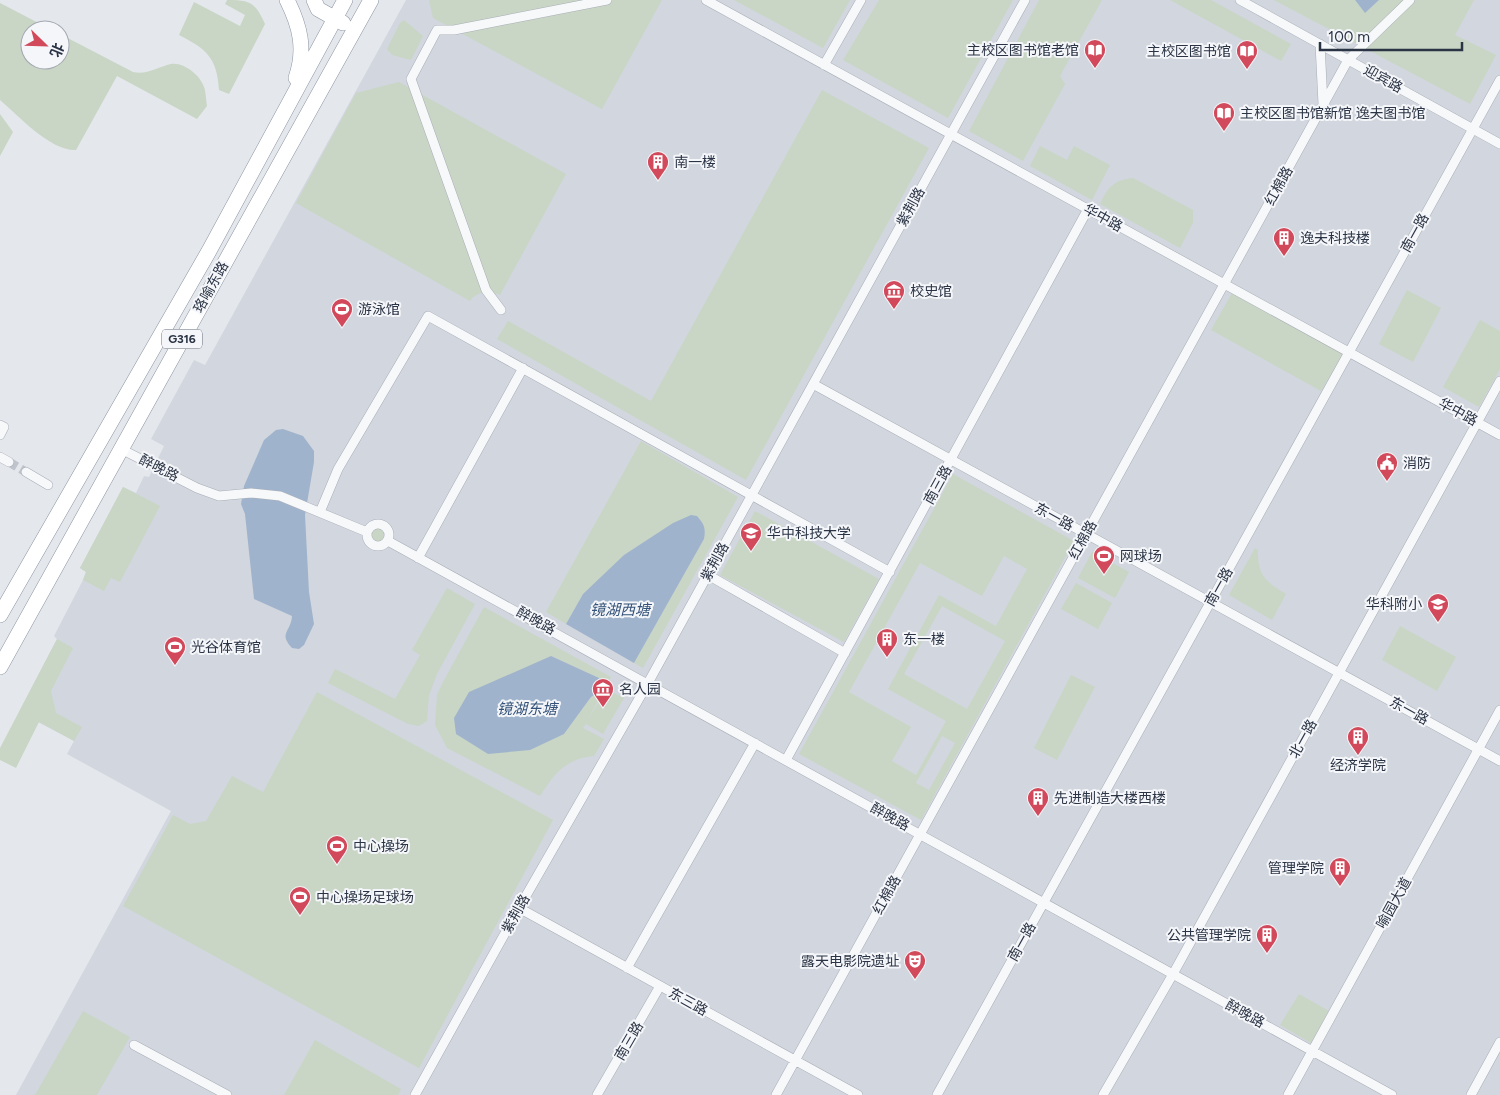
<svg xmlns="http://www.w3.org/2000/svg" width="1500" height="1095" font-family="Figtree,'Noto Sans SC',sans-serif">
  <rect width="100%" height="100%" fill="#e4e7ec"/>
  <path fill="#d2d6de" d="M406,0h1094v1095h-1484l155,-284 -104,-57 7,-13 -55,-29 38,-73 -3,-3 29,-56 3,-8 -6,-4 43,-81 13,6 8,-17 5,1 15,-31 -13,-7 43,-79 11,5z"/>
  <path fill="#c9d6c5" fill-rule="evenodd" d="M227,0c23,0 28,2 38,24l-36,70 -10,-4c-2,-33 -13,-41 -40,-55l15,-33 46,24 5,-11 -20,-11z
    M429,0h233l-60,109 -169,-91z
    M734,0h116l-27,48z
    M879,0h134l-65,118 -105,-58z
    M1039,0h63l-42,76 5,8 -42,77 -54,-30z
    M1170,0h41l80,44 -10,17z
    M1274,0h81l10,12 14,-12h95l-19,35 41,20 -26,49z
    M0,3l52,27h-22v30h30v-26l73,38c14,3 25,-5 38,-8 13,-2 29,11 33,23 2,5 2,13 3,19l-10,13 -80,-43 -41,74c-26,1 -57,-34 -76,-50z
    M404,20l19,16 -12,24 -19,-5 -5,-6 13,-26z
    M399,82l167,92 -66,121 -14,-5 -13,7 -3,4 -174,-98 60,-110z
    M822,90l107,58 -183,332 -249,-141 11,-18 143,80z
    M0,114l13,18 -13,24z
    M1040,146l27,14 7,-14 36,19 -18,35 -62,-34z
    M1133,178l60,32v13l-13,25 -80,-44c8,-17 14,-24 33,-26z
    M1407,290l34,18 -28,54 -34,-18z
    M1232,293l111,61 -22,37 -110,-61z
    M1480,320l20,11v38l-21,38 -36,-20z
    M641,441l97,56 -95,171 -9,-5 70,-124 -105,41 -16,14 -17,30 -20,-12z
    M953,474l121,67 -153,279 -122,-66zM1004,556l23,13 -31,57 -57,-31 -51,94 58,32 -30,54 -24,-14 19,-34 -62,-35 71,-129 62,33zM942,606l63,35 -38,68 -63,-35zM942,736l13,7 -26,47 -13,-7z
    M123,487l37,19 -40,76 -9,-4 -7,13 -21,-11 3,-8 -6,-4z
    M755,511l124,68 -35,63 -124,-67z
    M371 535a7 7 0 1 1 14 0a7 7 0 1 1-14 0Z
    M1255,548l3,2c-1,25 8,32 28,44l-14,26 -43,-25z
    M1092,552l37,20 -14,26 -37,-20z
    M1076,583l36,20 -14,26 -37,-20z
    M447,588l28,16 -38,70 -8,21 -2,26 -8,5 -11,-2 -80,-41 7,-14 60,30 25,-44 -8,-5z
    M484,607l127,70 -24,44 13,-21 6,2 6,-10 12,6 -21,36 -17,-10 -3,4 21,11 -10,17c-29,3 -39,17 -54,40l-93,-48 -12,-23 2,-30 6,-13zM551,656l48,22 -1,16 -7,3 -27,37z
    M1400,626l56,31 -19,34 -55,-31z
    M57,639l16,9 -22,43 5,22 26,14 -8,14 -35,-19 -23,46 -16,-8v-12z
    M1071,675l24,12 -38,73 -23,-12z
    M317,692l236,128 -134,248 -296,-162 50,-91 17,9 16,-3 26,-45 31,16z
    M1299,994l30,17 -18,32 -31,-18z
    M83,1011l47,26 -33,58h-62z
    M315,1040l86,49 -3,6h-114z"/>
  <path fill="#9fb4cc" d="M1355,0h24l-14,13z
    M283,429l20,7 11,15v11l-9,53 4,77 5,32 -10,21 -5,4 -7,-1c-14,-15 -1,-16 0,-32l-38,-17 -9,-85 -4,-10 3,-18 20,-46 12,-10z
    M691,515l6,1c7,8 9,12 7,23l-70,124 -68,-39 17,-30 41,-39 49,-32z
    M551,656l48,22 4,11 -12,8 -27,37 -34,16 -42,4 -32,-20 -2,-16 15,-26z"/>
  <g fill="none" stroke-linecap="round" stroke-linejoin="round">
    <path stroke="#bfc3cb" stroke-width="9" stroke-dasharray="9 4.5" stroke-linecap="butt" d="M9,462l17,10"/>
    <g stroke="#a9aeb7" stroke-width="10">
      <path id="street" d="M706,0l794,435
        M1240,0l260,144
        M1320,44l3,60
        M824,65l37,-65
        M501,310l-15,-20 -75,-211 26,-49h17l153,-30
        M813,384l687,377
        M0,425l4,2 -4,8
        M121,449l76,39 22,8 32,-3 29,3 87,36
        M0,457l9,5
        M26,472l22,13
        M320,512l18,-43 90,-153 462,256
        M367 535a11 11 0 1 1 22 0a11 11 0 1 1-22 0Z
        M388,541l1004,554
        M418,558l105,-190
        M708,575l137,78
        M786,760l302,-551
        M519,908l339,187
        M627,968l128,-225
        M134,1045l93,50
        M415,1095l104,-187 129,-225 377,-683
        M597,1095l63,-109
        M776,1095l572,-1035 62,-60
        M937,1095l563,-1015
        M1103,1095l70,-121 327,-593
        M1288,1095l212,-385
        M1471,1095l29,-53"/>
    </g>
    <g stroke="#8b94a3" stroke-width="16">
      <path id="highway" d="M287,0c13,26 19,49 9,78
        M314,0l4,9 25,14
        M0,615l209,-364 136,-251
        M0,667l371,-667"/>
    </g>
    <use href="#street" stroke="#f7f8fa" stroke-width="9"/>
    <use href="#highway" stroke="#fff" stroke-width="15"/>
  </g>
  <defs>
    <g id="library-pin" transform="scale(1.125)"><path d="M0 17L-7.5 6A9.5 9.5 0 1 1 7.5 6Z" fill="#d1495b" stroke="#f4f6f9"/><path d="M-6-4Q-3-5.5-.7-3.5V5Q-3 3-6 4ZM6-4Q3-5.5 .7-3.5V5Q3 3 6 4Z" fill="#fff"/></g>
    <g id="building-pin" transform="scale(1.125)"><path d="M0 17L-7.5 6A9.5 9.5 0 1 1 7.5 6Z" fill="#d1495b" stroke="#f4f6f9"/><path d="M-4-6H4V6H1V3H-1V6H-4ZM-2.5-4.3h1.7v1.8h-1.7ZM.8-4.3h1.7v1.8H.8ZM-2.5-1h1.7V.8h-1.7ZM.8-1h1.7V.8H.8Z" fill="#fff"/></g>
    <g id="museum-pin" transform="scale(1.125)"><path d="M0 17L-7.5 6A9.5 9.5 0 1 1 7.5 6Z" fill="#d1495b" stroke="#f4f6f9"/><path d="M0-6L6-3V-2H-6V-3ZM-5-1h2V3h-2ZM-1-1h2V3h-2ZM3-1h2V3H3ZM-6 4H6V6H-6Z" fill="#fff"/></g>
    <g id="stadium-pin" transform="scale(1.125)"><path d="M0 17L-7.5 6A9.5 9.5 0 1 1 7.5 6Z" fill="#d1495b" stroke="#f4f6f9"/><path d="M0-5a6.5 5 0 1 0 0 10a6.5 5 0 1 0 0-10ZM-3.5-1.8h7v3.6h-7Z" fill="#fff"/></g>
    <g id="civic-pin" transform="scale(1.125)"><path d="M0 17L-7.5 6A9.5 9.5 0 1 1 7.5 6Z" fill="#d1495b" stroke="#f4f6f9"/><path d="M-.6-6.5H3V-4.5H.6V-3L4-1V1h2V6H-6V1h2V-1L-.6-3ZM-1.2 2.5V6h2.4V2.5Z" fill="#fff"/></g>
    <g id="university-pin" transform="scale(1.125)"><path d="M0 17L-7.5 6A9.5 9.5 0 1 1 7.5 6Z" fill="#d1495b" stroke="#f4f6f9"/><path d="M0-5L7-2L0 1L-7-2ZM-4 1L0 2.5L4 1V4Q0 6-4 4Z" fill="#fff"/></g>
    <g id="school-pin" transform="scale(1.125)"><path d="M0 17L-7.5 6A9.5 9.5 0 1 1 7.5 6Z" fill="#d1495b" stroke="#f4f6f9"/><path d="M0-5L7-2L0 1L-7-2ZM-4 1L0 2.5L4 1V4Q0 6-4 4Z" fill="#fff"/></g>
    <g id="theatre-pin" transform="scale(1.125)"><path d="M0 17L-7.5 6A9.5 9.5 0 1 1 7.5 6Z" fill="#d1495b" stroke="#f4f6f9"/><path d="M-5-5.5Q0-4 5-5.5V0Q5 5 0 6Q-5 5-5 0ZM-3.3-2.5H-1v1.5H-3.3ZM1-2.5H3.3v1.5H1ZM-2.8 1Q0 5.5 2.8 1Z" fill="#fff"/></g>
  </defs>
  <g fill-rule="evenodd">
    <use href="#library-pin" x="1095" y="50"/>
    <use href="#library-pin" x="1247" y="51"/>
    <use href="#library-pin" x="1224" y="113"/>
    <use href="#building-pin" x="658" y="162"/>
    <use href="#building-pin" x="1284" y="238"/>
    <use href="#museum-pin" x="894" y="291"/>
    <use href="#stadium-pin" x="342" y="309"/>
    <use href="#civic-pin" x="1387" y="463"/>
    <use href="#university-pin" x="751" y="533"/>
    <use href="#stadium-pin" x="1104" y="556"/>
    <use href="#school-pin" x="1438" y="604"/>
    <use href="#building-pin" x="887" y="639"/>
    <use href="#stadium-pin" x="175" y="647"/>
    <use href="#museum-pin" x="603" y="689"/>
    <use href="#building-pin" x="1358" y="737"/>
    <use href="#building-pin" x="1038" y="798"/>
    <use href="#stadium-pin" x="337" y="846"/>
    <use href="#building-pin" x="1340" y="868"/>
    <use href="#stadium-pin" x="300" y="897"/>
    <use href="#building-pin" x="1267" y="935"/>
    <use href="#theatre-pin" x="915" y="961"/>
  </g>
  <g text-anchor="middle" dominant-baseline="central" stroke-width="4" stroke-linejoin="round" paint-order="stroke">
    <rect fill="#f4f6f9" stroke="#676e7b" stroke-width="1" x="162" y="329.5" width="40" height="19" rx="4"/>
    <g font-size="12" font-weight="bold" fill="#2b3445">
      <text x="182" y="339">G316</text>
    </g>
    <g font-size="14" fill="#2b3445" stroke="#f4f6f9" text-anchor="start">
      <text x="1079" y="50" text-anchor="end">主校区图书馆老馆</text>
      <text x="1231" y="51" text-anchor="end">主校区图书馆</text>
      <text x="1240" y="113">主校区图书馆新馆 逸夫图书馆</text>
      <text x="674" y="162">南一楼</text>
      <text x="1300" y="238">逸夫科技楼</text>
      <text x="910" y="291">校史馆</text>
      <text x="358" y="309">游泳馆</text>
      <text x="1403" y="463">消防</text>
      <text x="767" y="533">华中科技大学</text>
      <text x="1120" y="556">网球场</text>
      <text x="1422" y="604" text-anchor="end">华科附小</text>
      <text x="903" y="639">东一楼</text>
      <text x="191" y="647">光谷体育馆</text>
      <text x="619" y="689">名人园</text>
      <text x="1358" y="765" text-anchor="middle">经济学院</text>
      <text x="1054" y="798">先进制造大楼西楼</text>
      <text x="353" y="846">中心操场</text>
      <text x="1324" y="868" text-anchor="end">管理学院</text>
      <text x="316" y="897">中心操场足球场</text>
      <text x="1251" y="935" text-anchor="end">公共管理学院</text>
      <text x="899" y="961" text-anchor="end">露天电影院遗址</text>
    </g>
    <g font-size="14" fill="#2b3445" stroke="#f4f6f9">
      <text transform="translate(1383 79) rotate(29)">迎宾路</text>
      <text transform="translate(1279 186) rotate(-61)">红棉路</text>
      <text transform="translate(911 207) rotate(-61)">紫荆路</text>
      <text transform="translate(1103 218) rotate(29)">华中路</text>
      <text transform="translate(1415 233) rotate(-61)">南一路</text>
      <text transform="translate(211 287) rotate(-61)">珞喻东路</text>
      <text transform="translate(1458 412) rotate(29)">华中路</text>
      <text transform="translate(159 468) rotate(27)">醉晚路</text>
      <text transform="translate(938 485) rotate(-61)">南三路</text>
      <text transform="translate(1054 517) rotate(29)">东一路</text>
      <text transform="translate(1083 540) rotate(-61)">红棉路</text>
      <text transform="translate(715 562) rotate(-61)">紫荆路</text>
      <text transform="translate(1219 587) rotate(-61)">南一路</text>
      <text transform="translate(536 621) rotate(29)">醉晚路</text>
      <text transform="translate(1409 711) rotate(29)">东一路</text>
      <text transform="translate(1303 739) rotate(-61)">北一路</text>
      <text transform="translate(890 817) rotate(29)">醉晚路</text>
      <text transform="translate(887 895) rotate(-61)">红棉路</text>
      <text transform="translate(1394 903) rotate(-61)">喻园大道</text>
      <text transform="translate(516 914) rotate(-61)">紫荆路</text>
      <text transform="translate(1022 942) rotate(-61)">南一路</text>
      <text transform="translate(688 1002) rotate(29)">东三路</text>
      <text transform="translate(1245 1014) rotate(29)">醉晚路</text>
      <text transform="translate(629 1041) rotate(-60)">南三路</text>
    </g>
    <g font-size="15" font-style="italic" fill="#34527a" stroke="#f4f6f9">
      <text x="620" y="610">镜湖西塘</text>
      <text x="527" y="709">镜湖东塘</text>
    </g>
  </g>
  <g transform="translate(45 45) rotate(113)"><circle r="24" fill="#f4f6f9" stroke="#a4a8b1"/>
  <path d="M0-4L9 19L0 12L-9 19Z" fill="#d1495b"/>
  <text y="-8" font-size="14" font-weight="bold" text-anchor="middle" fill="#2b3445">北</text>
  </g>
  <path d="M1320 42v8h142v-8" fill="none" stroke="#2b3445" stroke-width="2.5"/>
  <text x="1328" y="42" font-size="15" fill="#2b3445" stroke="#f4f6f9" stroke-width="4" paint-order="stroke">100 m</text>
</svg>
